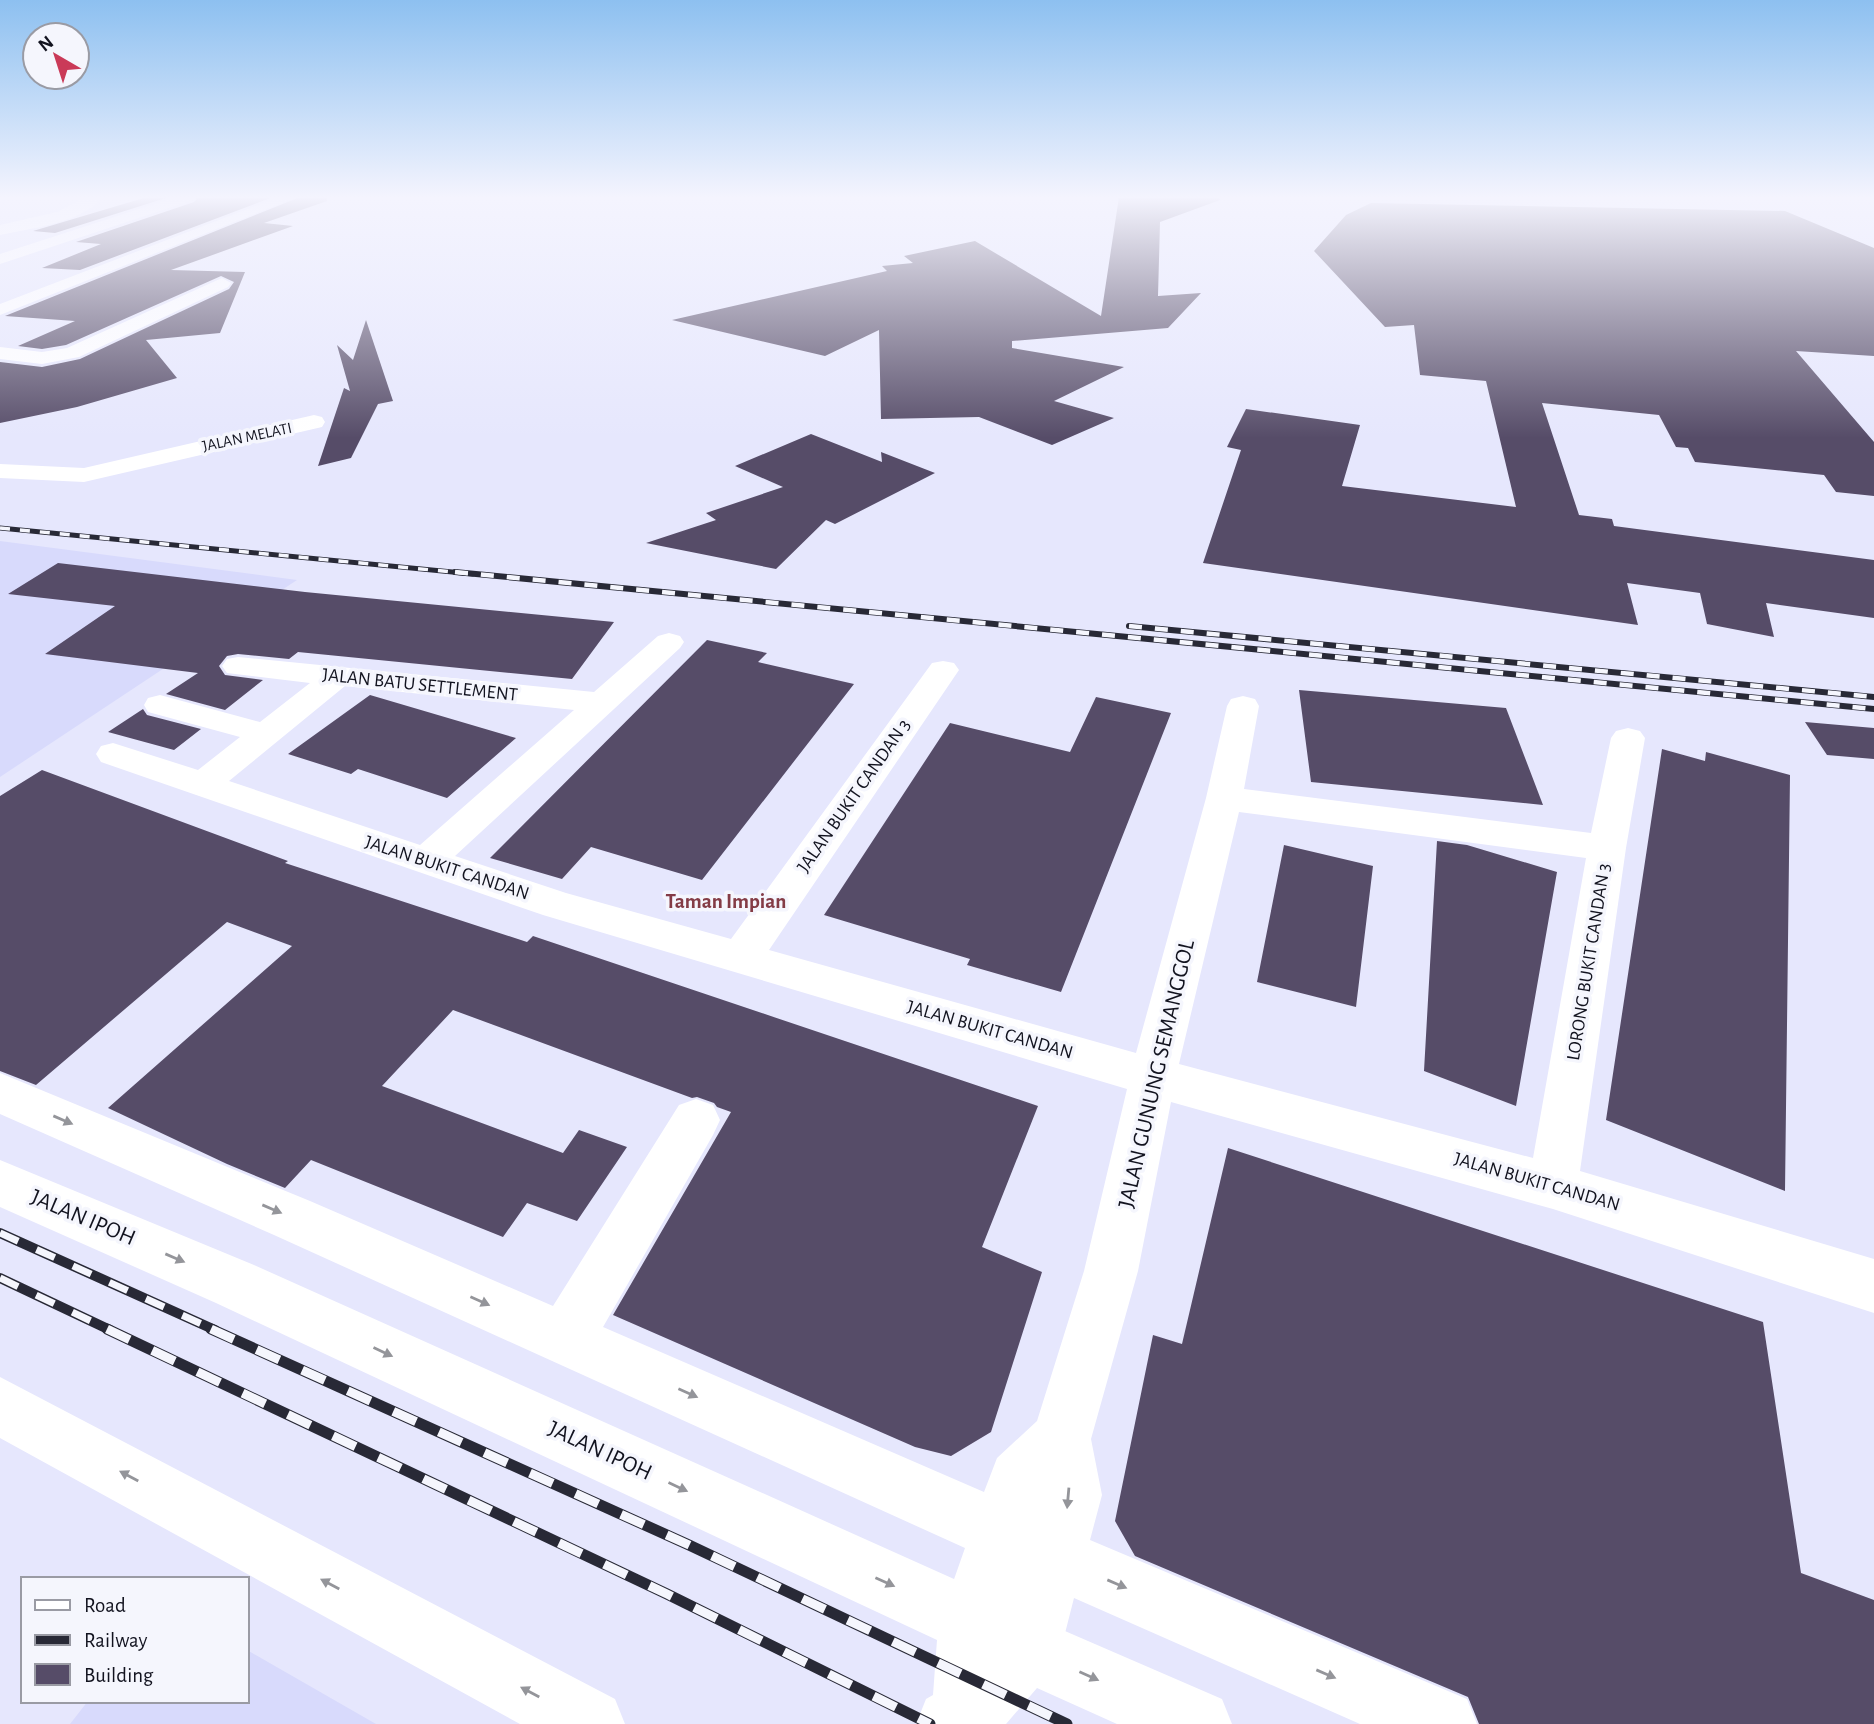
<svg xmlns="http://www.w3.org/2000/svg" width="1874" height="1724" font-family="'Alegreya Sans',sans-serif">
  <rect width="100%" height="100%" fill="#e6e7fd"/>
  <path fill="#d8dafc" d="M0,541l297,39 -297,197z
    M247,1650l129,74h-306l18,-23h159z"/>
  <path fill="#564c68" d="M147,197h22l-114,36 -22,-2z
    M198,197h75l-193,73 -38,-2 59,-24 -25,-2 118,-40z
    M300,197h26l1,4 -63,22 29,3 -122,44 74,2 -25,61 -74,7 31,38 -100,29 -77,16v-61l42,5 38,-8 149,-70 5,-7 -13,-6 -155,69 -24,4 -24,-3 57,-25 -70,-5z
    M1119,197h100l1,3 -60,22 -2,74 43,-3 -33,35 -156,13v7l112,19 -70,34 60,17 -62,27 -73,-28 -98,2 -2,-89 -54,26 -153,-36 215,-49 -5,-5 31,-3 -9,-7 71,-15 126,75z
    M1371,203l414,8 89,37v108l-78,-5 78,91v54l-38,-4 -12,-17 -129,-13 -7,-14 -12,-1 -17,-32 -117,-12 37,112 33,4 2,7 260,34v58l-108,-15 8,34 -67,-13 -7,-31 -73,-10 11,42 -435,-62 38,-113 -14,-3 19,-38 114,16 -18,61 174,21 -30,-126 -66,-6 -6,-50 -29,2 -71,-76 32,-36z
    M366,320l27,81 -15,3 -27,54 -33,8 26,-78 6,3 -13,-46 16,15z
    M811,434l71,28 -1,-10 54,21 -100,51 -9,-4 -50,49 -130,-26 70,-23 -10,-7 77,-26 -48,-21z
    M58,563l247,29 309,30 -42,57 -274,-27 -9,7 -51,-5 -11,2 -8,10 6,9 38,5 -38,30 -59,-16 32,-21 -153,-19 70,-48 -107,-12z
    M707,640l60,13 -9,9 96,22 -152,196 -111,-33 -29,32 -72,-21z
    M1299,690l207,18 37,97 -232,-23z
    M370,695l146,43 -69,60 -89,-29 -7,5 -63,-20z
    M1096,697l75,16 -110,279 -94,-27 3,-6 -146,-44 126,-192 120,29z
    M143,709l4,6 54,14 -27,21 -66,-18z
    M1805,722l69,6v31l-47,-4z
    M1662,749l43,12 1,-9 84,23 -5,416 -179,-71z
    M42,770l246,91 -3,2 242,79 6,-6 505,170 -56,141 60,25 -51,160 -40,24 -36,-9 -302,-132 118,-203 -14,-5 -3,-4 -17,-6 -5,1 -239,-88 -71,76 181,67 16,-23 48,17 -50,74 -50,-18 -24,34 -192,-77 -26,28 -58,-24 -119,-56 184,-162 -65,-24 -191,163 -36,-14v-275z
    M1437,841l30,4 90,27 -41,234 -92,-35z
    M1284,845l89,21 -17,141 -99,-25z
    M1228,1148l535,174 38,251 73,27v124h-395l-11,-27 -333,-141 -20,-35 38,-186 29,9z"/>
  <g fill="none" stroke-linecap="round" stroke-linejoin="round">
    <path fill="#fff" fill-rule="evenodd" d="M0,197h9l-9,4z
      M86,197h14l1,2c-23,25 -70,29 -101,36v-10l57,-13z
      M176,197h19l-2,3 -193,64v-10z
      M279,197h18l-297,118v-11z
      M222,278l9,5 -3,4 -149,70 -37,7 -42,-5v-12l42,5 25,-4z
      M314,415l8,2 3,5 -3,5 -238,55 -84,-4v-14l84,4z
      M669,633l11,3 4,6 -4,6 -225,208 111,37 165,46 201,-276 11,-2 11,2 5,7 -190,280 367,103 70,-255 21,-92 4,-7 12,-3 12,3 4,7 -15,83 347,44 20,-95 5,-7 12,-3 12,3 5,7 -19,110 -46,323 294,88v54l-321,-104 -382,-107 -33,169 -47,168 11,56 -12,45 377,159 10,25h-117l-286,-126 -13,51 -10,24 -24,10 -24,-10 -9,-27 -22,9 -24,-9 -9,-24 26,-74 -691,-313 -274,-121v-41l310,128 243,105 126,-201 17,-6 17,6 7,15 -7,15 -110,192 381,165 13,-34 40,-37 47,-150 43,-182 -584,-174 -442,-153 -5,-8 5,-8 12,-3 85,27 42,-33 -92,-25 -4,-7 4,-7 12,-3 100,27 50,-39 -83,-10 -5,-7 5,-7 11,-2 356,35 64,-56zM345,686l229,24 -154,135 -191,-64zM1239,812l347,46 -53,300 -354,-94z"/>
    <path fill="#fff" fill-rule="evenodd" d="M0,1160l254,105 700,314 97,46 171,74 10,25h-115l-80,-36 -31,36h-90l10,-25 7,-4 4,-55 -721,-337 -216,-96z
      M0,1377l615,322 10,25h-105l-520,-286z"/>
    <g stroke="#282936" stroke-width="5">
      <path id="rail-far3" d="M0,528l473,46"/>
    </g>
    <g stroke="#282936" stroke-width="6">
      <path id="rail-far2" d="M455,572l1419,137
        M1129,626l745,71"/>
    </g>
    <g stroke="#282936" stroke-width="10">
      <path id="rail-far1" d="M0,1233l215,97
        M0,1278l110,52"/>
    </g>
    <g stroke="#282936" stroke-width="11">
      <path id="rail" d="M107,1329l560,265 263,130
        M211,1329l478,216 378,179"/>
    </g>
    <use href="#rail-far3" stroke="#f5f6fd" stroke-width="3.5" stroke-dasharray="10" stroke-linecap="butt"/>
    <use href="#rail-far2" stroke="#f5f6fd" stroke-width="4.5" stroke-dasharray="13" stroke-linecap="butt"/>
    <use href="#rail-far1" stroke="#f5f6fd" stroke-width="7" stroke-dasharray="20" stroke-linecap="butt"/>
    <use href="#rail" stroke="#f5f6fd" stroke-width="9" stroke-dasharray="25" stroke-linecap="butt"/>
  </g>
  <defs><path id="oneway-solid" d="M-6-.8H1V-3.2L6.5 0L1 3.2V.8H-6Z" transform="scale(1.75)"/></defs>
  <g fill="#94959a">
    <use href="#oneway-solid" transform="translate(63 1120) rotate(23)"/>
    <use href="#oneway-solid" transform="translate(272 1209) rotate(23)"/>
    <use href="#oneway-solid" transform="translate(175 1258) rotate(23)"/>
    <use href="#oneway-solid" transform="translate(480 1301) rotate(24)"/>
    <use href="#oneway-solid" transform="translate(383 1352) rotate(25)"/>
    <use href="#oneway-solid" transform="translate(688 1393) rotate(24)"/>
    <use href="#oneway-solid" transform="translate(129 1476) rotate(-152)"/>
    <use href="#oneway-solid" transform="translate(678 1487) rotate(25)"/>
    <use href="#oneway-solid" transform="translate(1068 1498) rotate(95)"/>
    <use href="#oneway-solid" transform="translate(885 1582) rotate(24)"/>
    <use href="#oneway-solid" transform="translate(330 1584) rotate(-152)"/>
    <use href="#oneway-solid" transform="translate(1117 1584) rotate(23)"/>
    <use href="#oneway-solid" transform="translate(1326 1674) rotate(23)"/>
    <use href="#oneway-solid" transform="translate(1089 1676) rotate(24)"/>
    <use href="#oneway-solid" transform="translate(530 1692) rotate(-152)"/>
  </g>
  <linearGradient id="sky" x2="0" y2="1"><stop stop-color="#8dc0f0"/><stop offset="0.45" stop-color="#f4f4fe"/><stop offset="1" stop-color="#f4f4fe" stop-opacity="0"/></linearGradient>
  <rect width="1874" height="438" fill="url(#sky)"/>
  <g text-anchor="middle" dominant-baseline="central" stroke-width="7" stroke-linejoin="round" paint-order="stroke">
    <g font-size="16" fill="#12131f" stroke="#f5f6fd">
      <text transform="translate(247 437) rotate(-12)">JALAN MELATI</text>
    </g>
    <g font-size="19" fill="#12131f" stroke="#f5f6fd">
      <text transform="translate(420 685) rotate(6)">JALAN BATU SETTLEMENT</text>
      <text transform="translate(854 796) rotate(-55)">JALAN BUKIT CANDAN 3</text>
      <text transform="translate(447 868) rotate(18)">JALAN BUKIT CANDAN</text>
      <text transform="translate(1589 962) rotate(-81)">LORONG BUKIT CANDAN 3</text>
      <text transform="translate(990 1030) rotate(16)">JALAN BUKIT CANDAN</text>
      <text transform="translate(1537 1182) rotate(16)">JALAN BUKIT CANDAN</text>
    </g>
    <g font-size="21" font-weight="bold" fill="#843c46" stroke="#f5f6fd">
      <text x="726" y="901">Taman Impian</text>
    </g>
    <g font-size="23" fill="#12131f" stroke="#f5f6fd">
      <text transform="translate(1157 1074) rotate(-77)">JALAN GUNUNG SEMANGGOL</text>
      <text transform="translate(83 1218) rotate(23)">JALAN IPOH</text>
      <text transform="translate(600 1451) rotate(25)">JALAN IPOH</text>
    </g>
  </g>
  <rect x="21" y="1577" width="228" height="126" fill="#f5f6fd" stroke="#9a9ba4" stroke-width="2"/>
  <rect x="35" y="1600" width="35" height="10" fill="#ffffff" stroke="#9a9ba4" stroke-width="2"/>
  <text x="84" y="1612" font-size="21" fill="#12131f">Road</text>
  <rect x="35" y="1635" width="35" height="10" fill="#282936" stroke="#9a9ba4" stroke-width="2"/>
  <text x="84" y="1647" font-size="21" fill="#12131f">Railway</text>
  <rect x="35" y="1664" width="35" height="21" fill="#564c68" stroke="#9a9ba4" stroke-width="2"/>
  <text x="84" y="1682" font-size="21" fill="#12131f">Building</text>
  <g transform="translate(56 56) rotate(321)"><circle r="33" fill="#f5f6fd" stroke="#9a9ba4" stroke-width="2"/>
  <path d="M0-5L12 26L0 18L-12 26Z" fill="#ca3a58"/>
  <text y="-10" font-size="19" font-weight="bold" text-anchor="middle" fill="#12131f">N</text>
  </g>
</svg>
